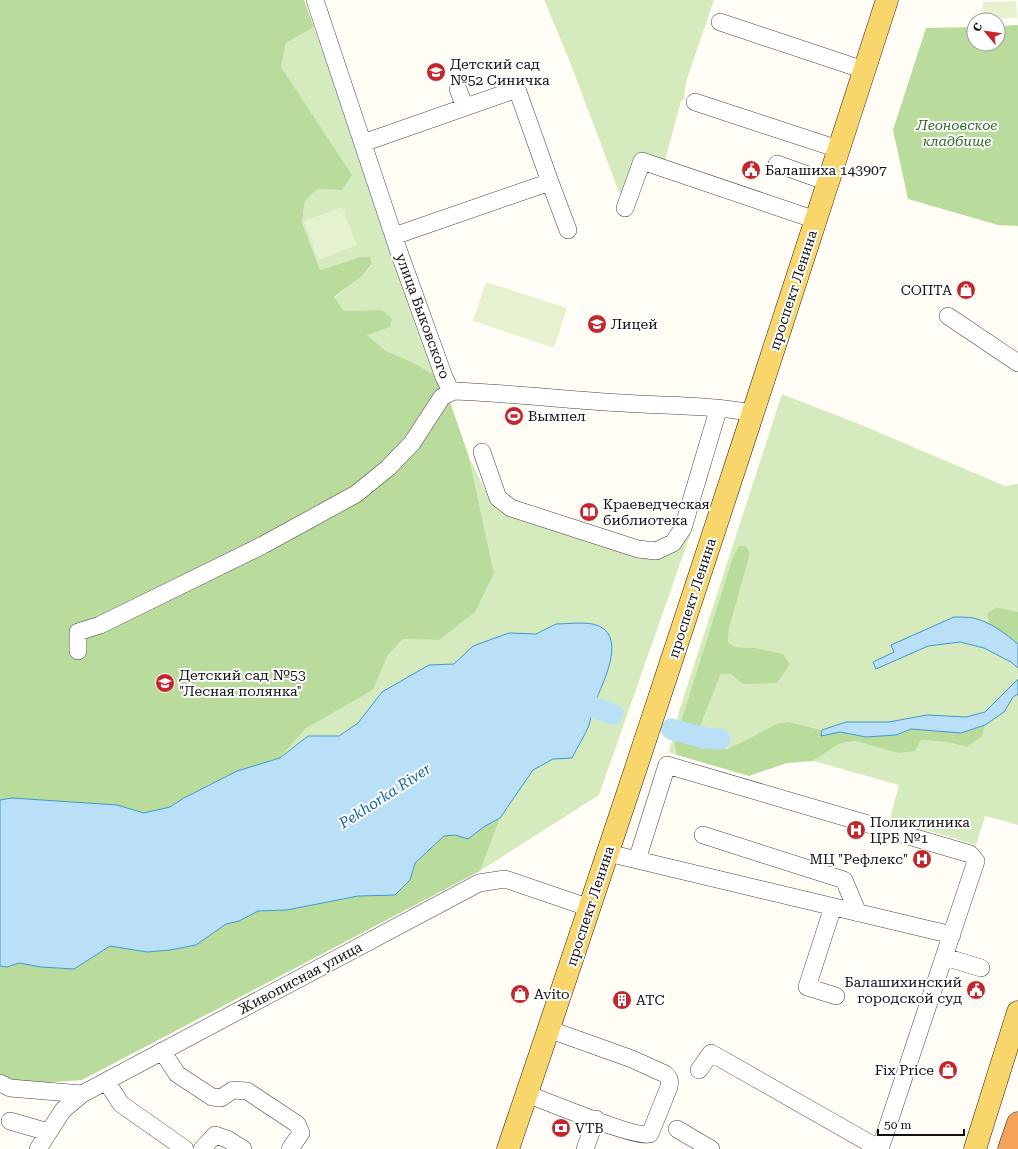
<svg xmlns="http://www.w3.org/2000/svg" width="1018" height="1149" font-family="'Roboto Serif',serif">
  <rect width="100%" height="100%" fill="#fffdf5"/>
  <path fill="#d5ebbd" d="M544,0h170l-28,82 -2,17 -3,2 -18,67 -21,-7 -17,47 -57,-151z
    M314,27l128,352 -30,-17 -26,-11 -19,-16 15,-25 -38,1 -10,-13 27,-21 11,-12 -2,-8h-10l-40,13 -18,-48 3,-21 12,-12 24,1 -60,-123 5,-24z
    M782,394l77,30 146,62 13,-2v128l-22,-5 -9,7 3,11 -16,-7 -83,27 3,7 -21,10 3,7 52,-23 32,-4 24,6 27,14 7,6v11l-33,33 -19,5 -39,-2 -38,7h-43l-24,8 -33,-8 -11,1 -30,16 -21,10 -16,-1 -11,-6 1,-18 20,-50 10,-1 24,-25 -20,-1 -7,-5 1,-14 -55,116 3,11 -8,-3 11,-44z
    M469,457l16,33 9,15 152,53 42,-36 6,2 -95,271 -119,76 20,-53 33,-48 20,-11 19,-1 17,-32 4,-19 6,-13 -43,-70 -20,10 -27,-1 -36,13 -19,18 -25,1 -47,27 -24,31 -20,13h-30l-28,22 25,-29 68,-39 15,-35 15,-16 36,1 55,-67z
    M1018,694v131l-33,-9 -9,29 -86,-26 9,-34 -86,-24 26,-17 15,-3 44,12 23,-13 26,2 20,5 15,-10 3,-12 19,-13 9,-15z"/>
  <path fill="#b9dc9c" d="M0,0h304l10,27 -28,16 -5,24 71,108 -10,15 -25,-1 -12,12 -3,21 18,48 40,-13h10l2,7 -11,13 -27,20 10,14 38,-1 10,9 -2,8 -23,8 19,16 26,11 30,17 27,78 25,116 -19,39 -36,28 -36,-1 -15,16 -15,35 -68,39 -25,29 -43,13 -53,27 -14,9 -26,6 -27,-8 -105,-7 -12,2z
    M1018,25v201l-20,-1 -90,-26 -15,-69 33,-102 48,-1v17h24v-18z
    M739,546h7l4,7 -21,75 -1,14 7,5 20,1 28,6 7,10 -13,19 -34,1 -12,-10h-10l-20,50 -1,18 11,6 16,1 21,-10 30,-16 11,-1 33,8 -1,5 19,-3 26,5 30,-2 15,-6 50,4 24,-8 -3,12 -15,10 -20,-5 -26,-2 -6,11 -17,2 -44,-12 -15,3 -26,17 -26,2 -38,13 -72,-21 -3,-11 59,-187z
    M996,607l22,5v32l-28,-19 -3,-11z
    M500,818l-20,53 -398,209c-27,2 -56,6 -82,-5v-109l7,1 11,-4 23,4 33,2 36,-23 37,6 23,-2 26,-5 30,-21 13,-3 19,-10 29,-1 71,-14 37,-1 15,-15 5,-17 29,-27 11,-1 13,4 17,-13z"/>
  <path fill="#e6f2cf" d="M1016,1l1,17 -34,1v-17z
    M342,207l15,38 -39,15 -14,-39z
    M486,282l81,26 -13,40 -81,-27z"/>
  <path fill="#b9e0f7" stroke="#3f96cf" d="M954,617c6,0 13,0 19,1 16,3 33,16 45,26v24l-7,-6 -27,-14 -24,-6 -32,4 -52,23 -3,-7 21,-10 -3,-7z
    M556,624c11,0 33,-3 43,2 29,13 1,62 -6,81 -2,6 -2,12 -4,18 -4,11 -12,22 -17,33l-19,1 -20,11 -33,48 -15,8 -17,13 -13,-4 -11,1 -29,27 -5,17 -15,15 -37,1 -71,14 -29,1 -19,10 -13,3 -30,21 -26,5 -23,2 -37,-6 -36,23 -33,-2 -22,-4 -12,4 -7,-1v-166l12,-2 105,7 27,8 26,-6 14,-9 53,-27 43,-13 28,-22h31l19,-13 24,-31 47,-27 25,-1 19,-18 36,-13 27,1z
    M1018,679v15l-5,3 -9,15 -19,13 -24,8 -50,-4 -15,6 -30,2 -26,-5 -19,4 1,-6 24,-8h43l38,-7 39,2 19,-5z"/>
  <g fill="none" stroke-linecap="round" stroke-linejoin="round">
    <path stroke="#b9e0f7" stroke-width="21" d="M567,703l10,-1 36,12
      M671,729l34,9 15,1"/>
    <g stroke="#444" stroke-width="18">
      <path id="minor" d="M315,0l84,252 45,125 5,10 5,4c56,2 113,9 169,12 43,3 88,2 130,10
        M720,22l144,48
        M458,89l7,18
        M695,102l143,47
        M363,143l154,-54 33,93 -156,54
        M777,164l51,18
        M550,182l18,48
        M625,208l17,-47 174,59
        M948,316l70,47
        M482,452l16,46 13,10 127,41 18,2 17,-8 10,-15 33,-111
        M78,651v-19l22,-7 163,-80 93,-51 32,-26 24,-25 30,-46 12,-6
        M703,835l141,45 14,33
        M608,853l344,82
        M637,860l30,-95 303,89 6,7 -96,288
        M833,907l-26,80 29,9
        M945,957l36,11
        M162,1051l15,23 35,23 9,1 12,-8 14,1 50,33 4,9 -11,16
        M699,1070l12,-17 160,91 9,4
        M106,1081l15,23 64,45
        M0,1083l10,5 72,6
        M527,1094c18,7 111,45 123,40l19,-47c1,-6 1,-9 -4,-13l-33,-15 -84,-30
        M10,1121l38,11
        M677,1129l34,20
        M38,1149l25,-39 19,-16 397,-211 26,-4 85,29
        M202,1149l13,-14 12,4 16,10
        M585,1149l11,-30"/>
    </g>
    <g stroke="#222" stroke-width="23">
      <path id="major" d="M508,1149c130,-382 255,-765 379,-1149
        M975,1149l43,-137"/>
    </g>
    <g stroke="#222" stroke-width="23">
      <path id="highway" d="M1009,1149l9,-26"/>
    </g>
    <use href="#minor" stroke="#fff" stroke-width="17"/>
    <use href="#major" stroke="#f9d66b" stroke-width="22"/>
    <use href="#highway" stroke="#f5a25d" stroke-width="22"/>
  </g>
  <defs>
    <g id="school-disc" transform="scale(1)"><circle r="9.5" fill="#c4262e" stroke="#fff"/><path d="M0-5L7-2L0 1L-7-2ZM-4 1L0 2.5L4 1V4Q0 6-4 4Z" fill="#fff"/></g>
    <g id="civic-disc" transform="scale(1)"><circle r="9.5" fill="#c4262e" stroke="#fff"/><path d="M-.6-6.5H3V-4.5H.6V-3L4-1V1h2V6H-6V1h2V-1L-.6-3ZM-1.2 2.5V6h2.4V2.5Z" fill="#fff"/></g>
    <g id="shop-disc" transform="scale(1)"><circle r="9.5" fill="#c4262e" stroke="#fff"/><path d="M-5-2.5h2.3a2.7 3.5 0 0 1 5.4 0H5L5.5 6h-11ZM-1.5-2.5h3a1.5 2.3 0 0 0-3 0Z" fill="#fff"/></g>
    <g id="stadium-disc" transform="scale(1)"><circle r="9.5" fill="#c4262e" stroke="#fff"/><path d="M0-5a6.5 5 0 1 0 0 10a6.5 5 0 1 0 0-10ZM-3.5-1.8h7v3.6h-7Z" fill="#fff"/></g>
    <g id="library-disc" transform="scale(1)"><circle r="9.5" fill="#c4262e" stroke="#fff"/><path d="M-6-4Q-3-5.5-.7-3.5V5Q-3 3-6 4ZM6-4Q3-5.5 .7-3.5V5Q3 3 6 4Z" fill="#fff"/></g>
    <g id="hospital-disc" transform="scale(1)"><circle r="9.5" fill="#c4262e" stroke="#fff"/><path d="M-5-5h3v3.5h4V-5h3V5h-3V1.5h-4V5h-3Z" fill="#fff"/></g>
    <g id="building-disc" transform="scale(1)"><circle r="9.5" fill="#c4262e" stroke="#fff"/><path d="M-4-6H4V6H1V3H-1V6H-4ZM-2.5-4.3h1.7v1.8h-1.7ZM.8-4.3h1.7v1.8H.8ZM-2.5-1h1.7V.8h-1.7ZM.8-1h1.7V.8H.8Z" fill="#fff"/></g>
    <g id="bank-disc" transform="scale(1)"><circle r="9.5" fill="#c4262e" stroke="#fff"/><path d="M-6-4H6V4H-6ZM0-2.3a2.3 2.3 0 1 0 0 4.6a2.3 2.3 0 1 0 0-4.6Z" fill="#fff"/></g>
  </defs>
  <g fill-rule="evenodd">
    <use href="#school-disc" x="436" y="72"/>
    <use href="#civic-disc" x="751" y="170"/>
    <use href="#shop-disc" x="966" y="290"/>
    <use href="#school-disc" x="597" y="324"/>
    <use href="#stadium-disc" x="514" y="416"/>
    <use href="#library-disc" x="589" y="512"/>
    <use href="#school-disc" x="165" y="683"/>
    <use href="#hospital-disc" x="856" y="830"/>
    <use href="#hospital-disc" x="922" y="859"/>
    <use href="#civic-disc" x="976" y="990"/>
    <use href="#shop-disc" x="520" y="994"/>
    <use href="#building-disc" x="622" y="1000"/>
    <use href="#shop-disc" x="948" y="1070"/>
    <use href="#bank-disc" x="561" y="1128"/>
  </g>
  <g text-anchor="middle" dominant-baseline="central" stroke-width="4" stroke-linejoin="round" paint-order="stroke">
    <g font-size="14" fill="#111" stroke="#fff" text-anchor="start">
      <text x="450" y="64">Детский сад<tspan x="450" dy="16">№52 Синичка</tspan></text>
      <text x="765" y="170">Балашиха 143907</text>
      <text x="952" y="290" text-anchor="end">СОПТА</text>
      <text x="611" y="324">Лицей</text>
      <text x="528" y="416">Вымпел</text>
      <text x="603" y="504">Краеведческая<tspan x="603" dy="16">библиотека</tspan></text>
      <text x="179" y="675">Детский сад №53<tspan x="179" dy="16">"Лесная полянка"</tspan></text>
      <text x="870" y="822">Поликлиника<tspan x="870" dy="16">ЦРБ №1</tspan></text>
      <text x="908" y="859" text-anchor="end">МЦ "Рефлекс"</text>
      <text x="962" y="982" text-anchor="end">Балашихинский<tspan x="962" dy="16">городской суд</tspan></text>
      <text x="534" y="994">Avito</text>
      <text x="636" y="1000">АТС</text>
      <text x="934" y="1070" text-anchor="end">Fix Price</text>
      <text x="575" y="1128">VTB</text>
    </g>
    <g font-size="14" font-style="italic" fill="#2f6b1f" stroke="#fff">
      <text x="957" y="125">Леоновское<tspan x="957" dy="16">кладбище</tspan></text>
    </g>
    <g font-size="14" fill="#111" stroke="#fff">
      <text transform="translate(793 290) rotate(-72)">проспект Ленина</text>
      <text transform="translate(423 316) rotate(70)">улица Быковского</text>
      <text transform="translate(692 598) rotate(-72)">проспект Ленина</text>
      <text transform="translate(590 906) rotate(-72)">проспект Ленина</text>
      <text transform="translate(300 978) rotate(-28)">Живописная улица</text>
    </g>
    <g font-size="15" font-style="italic" fill="#1768a6" stroke="#fff">
      <text transform="translate(385 796) rotate(-33)">Pekhorka River</text>
    </g>
  </g>
  <g transform="translate(986 32) rotate(299)"><circle r="19" fill="#ffffff" stroke="#a0a0a0"/>
  <path d="M0-3L7 15L0 10L-7 15Z" fill="#c4262e"/>
  <text y="-6" font-size="11" font-weight="bold" text-anchor="middle" fill="#111111">С</text>
  </g>
  <path d="M878 1129v6h86v-6" fill="none" stroke="#111111" stroke-width="2"/>
  <text x="884" y="1129" font-size="12" fill="#111111" stroke="#ffffff" stroke-width="3" paint-order="stroke">50 m</text>
</svg>
